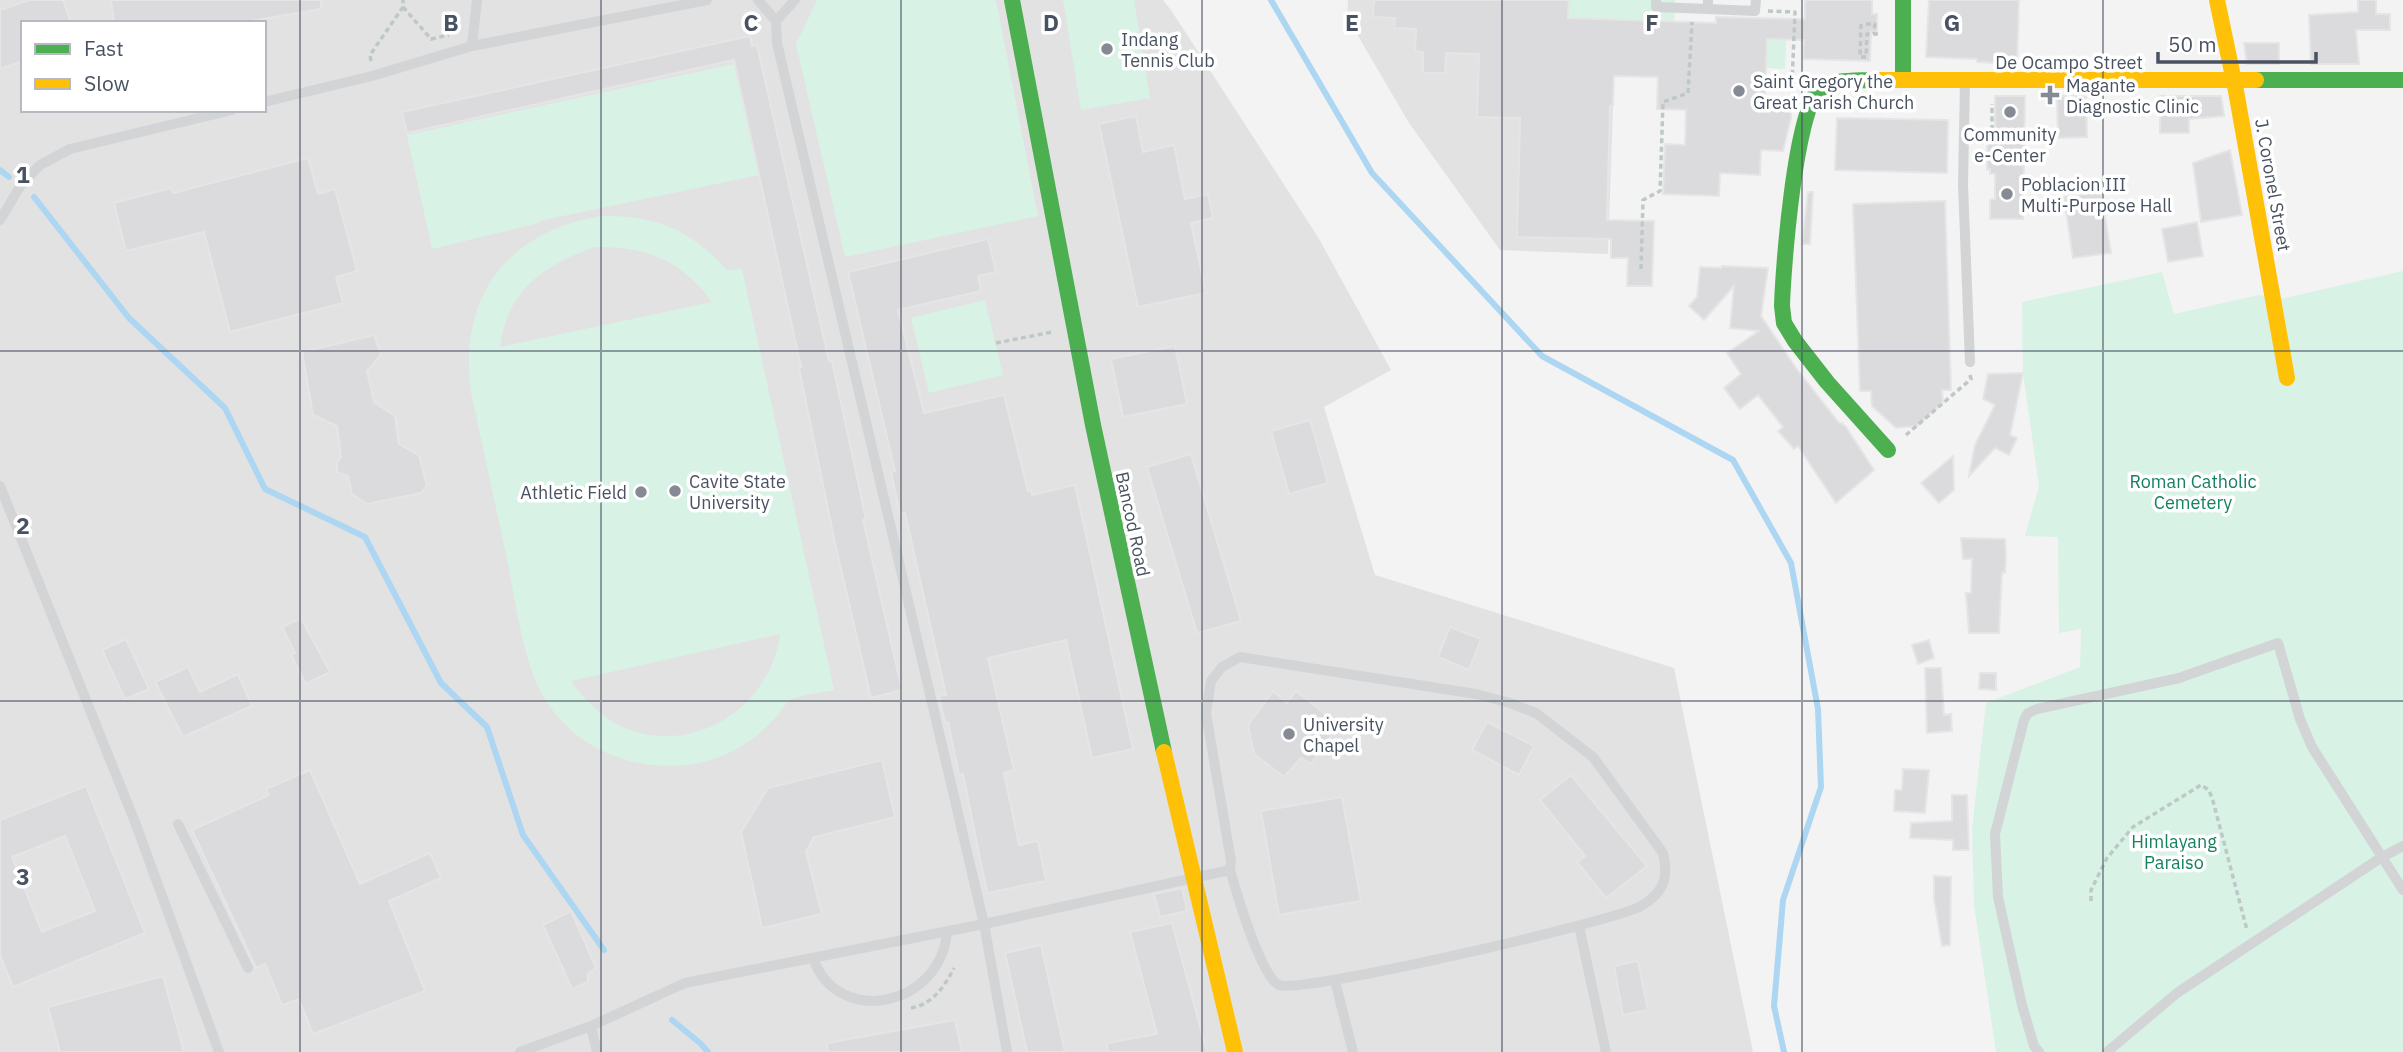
<svg xmlns="http://www.w3.org/2000/svg" width="2403" height="1052" font-family="'IBM Plex Sans',sans-serif">
  <rect width="100%" height="100%" fill="#f4f3f3"/>
  <path fill="#e2e2e3" fill-rule="evenodd" d="M0,0h1163l8,10 147,227 73,133 -67,37 51,168 299,93 79,384h-1753zM23,23h241v87h-241z
    M1348,0h327l-3,78 -58,-2 -6,178 -108,-4 -91,-127 -62,-106z"/>
  <path fill="#d8f2e6" fill-rule="evenodd" d="M817,0h179l42,216 -193,41 -49,-213z
    M1063,0h71l16,98 -69,12z
    M1569,0h106l-1,22 -105,-4z
    M1767,39l19,1 -1,29 -19,-1z
    M734,64l25,111 -220,46v2l-107,26 -25,-114z
    M601,216c55,-1 90,14 126,54l15,-1 92,421c-13,3 -29,4 -42,9 -7,3 -11,14 -17,19 -21,23 -46,39 -76,45 -62,12 -128,-14 -158,-71 -20,-40 -25,-90 -34,-133 -12,-56 -24,-111 -36,-166 -13,-96 35,-161 130,-177zM595,247c51,-1 86,13 117,55l-212,45c7,-57 44,-82 95,-100zM780,634c-9,75 -91,126 -162,91 -19,-10 -35,-27 -47,-44z
    M2403,271v781h-407l-22,-147 -2,-76 14,-126 94,-36 1,-38 -22,4 -1,-96 -33,-1 14,-50 -16,-113 -1,-71 140,-30 12,42 85,-19 22,4z
    M985,300l18,75 -74,18 -18,-75z"/>
  <g fill="none" stroke-linecap="round" stroke-linejoin="round">
    <path stroke="#acd6f1" stroke-width="6" d="M1271,0l101,173 170,183 191,104 58,103 27,146 3,78 -38,113 -9,106 10,46
      M0,170l9,7
      M34,197l95,121 96,90 40,81 100,48 76,146 46,44 36,108 81,115
      M672,1020l28,23 8,9"/>
  </g>
  <path fill="#dbdbdd" stroke="#e5e5e6" stroke-width="2" fill-rule="evenodd" d="M29,0h34l8,23h-48v38l-23,8v-59z
    M111,0h210v9l-82,14h-125z
    M1374,0h195l-1,18 148,5v-6l89,2v-19h67v14h5v19l-6,-1 -1,29 -67,-2 1,-19 -37,-1 -2,60 26,1v18l-8,33 -22,-1 -1,25 -40,-2 -1,23 -56,-2 2,-50 20,1 1,-35 -29,-1 1,-32 -44,-1 -1,30h-3l-3,114 47,1 -2,65h-25l1,-28h-17v-19l-94,-2 3,-119 -43,-1 2,-63 -33,-1 -1,20h-22v-21l-8,-1 1,-22 -22,-1 1,-10 -22,-1z
    M1929,0h90l-2,64 -40,-2v-3l-51,-2z
    M2358,0h18v14h14v16h-34l3,34h-48l-2,-49 49,-3z
    M750,36l2,10 5,-1 72,316h3l34,158 -3,1 39,170 -31,8 -36,-155 -36,-175 2,-1 -67,-307 -327,73 -5,-21z
    M2244,43h35v21h-32z
    M1995,96h30l-2,123h-33v-19l5,-1v-25h-5v-5l-3,1v-20l2,-20h6z
    M2057,96h29l1,41 -29,1z
    M2160,96h61l3,20 -35,3v14h-29z
    M1136,116l7,36 31,-7 11,54 23,-5 5,24 -22,5 15,70 -68,14 -39,-183z
    M1837,118l111,2 -1,53 -112,-3z
    M2230,150l12,65 -41,7 -8,-59z
    M308,158l10,36 17,-5 22,82 -21,6 7,26 -113,29 -26,-100 -78,19 -12,-48 57,-15 2,5z
    M1808,192h5l-3,52h-8z
    M2101,192l10,61 -38,5 -9,-61z
    M1945,201l6,189h-9l1,12 -26,24 -21,2 -24,-22 -1,-15h-11l-7,-187z
    M2197,222l6,34 -35,6 -6,-33z
    M988,239l8,33 -18,4 3,15 -83,19 26,103 80,-18 24,96 3,-1 1,5 43,-10 58,264 -41,9 -26,-118 -78,18 26,112 -10,3 15,72 19,-4 8,40 -59,12 -24,-119 -4,1 -11,-53 -3,1 -6,-27 7,-1 -41,-182 -5,1 -9,-42 4,-1 -47,-199z
    M1722,266l46,2 -7,48 35,52 44,56 2,-1 4,4 28,43 -38,33 -38,-57 -4,3 -16,-18 5,-4 -25,-32 -18,14 -16,-21 17,-14 -14,-21 32,-22 -29,-3 4,-42 -30,34 -15,-14 8,-9 3,-30 21,1z
    M374,335l7,20 -14,16 7,31 21,14 4,28 20,11 8,31 -6,7 -54,11 -15,-10 -4,-18 -11,-4v-9l4,-6 -4,-31 -24,-11 -11,-63z
    M1175,346l12,58 -64,13 -12,-58z
    M2023,373l-13,62 7,3 -8,17 -14,-7 -26,28 6,-31 20,-40 -12,-6 5,-25z
    M1310,420l18,63 -39,11 -18,-63z
    M1191,454l50,167 -44,12 -50,-166z
    M1953,456l1,34 -15,13 -18,-20z
    M1961,538l44,1 1,17 -1,17 -3,-1 -3,61h-30l-3,-40h5l1,-34h-9z
    M301,618l29,54 -24,12 -15,-29 4,-2 -13,-26z
    M1450,627l31,12 -12,31 -31,-13z
    M126,639l23,50 -24,10 -23,-49z
    M1929,640l5,18 -16,6 -6,-19z
    M188,667l12,25 38,-18 14,32 -69,31 -28,-55z
    M1925,668h16l3,47 7,-1 1,17 -25,2z
    M1980,673h16v17l-17,-1z
    M1273,691l14,12 9,-12 37,29 -9,11 7,5 -20,28 -10,-6 -17,19 -30,-23 -6,-29z
    M1487,722l47,24 -15,29 -47,-25z
    M882,760l13,57 -81,20 -8,15 16,62 -60,14 -21,-96 27,-44z
    M1903,769l26,1 -4,43 -31,-2 1,-21h7z
    M310,770l50,114 70,-31 11,25 -52,23 36,90 -112,43 -14,-35 -17,6 -17,-41 -9,4 -64,-138 77,-35 -3,-6z
    M1571,775l76,91 -41,32 -29,-36 8,-6 -45,-56z
    M86,786l59,147 -132,54 -13,-31v-136zM65,836l30,75 -53,21 -30,-75z
    M1952,795h15l2,55h-16v-10l-43,-2 1,-15 41,-2z
    M1342,797l19,104 -82,14 -18,-104z
    M1934,876l17,1 -1,68 -8,1 -8,-47z
    M1182,888l5,23 -27,6 -6,-23z
    M571,911l25,57 -8,6v8l-16,7 -29,-64z
    M1172,923l35,129h-99l-1,-9 50,-9 -27,-102z
    M1041,945l24,107h-38l-22,-99z
    M1638,961l10,49 -25,5 -9,-49z
    M163,976l21,76h-124l-12,-45z
    M955,1020l7,32h-134l-1,-9z"/>
  <g fill="none" stroke-linecap="round" stroke-linejoin="round">
    <path stroke="#bdc8c7" stroke-width="3.5" stroke-dasharray="5 3.5" stroke-linecap="butt" d="M403,7l28,32 18,-4
      M1768,11l27,1 -3,72
      M1861,24l-1,33h6l1,-23h13
      M1866,24h9l-1,10
      M371,61l-1,-6 33,-48v-7
      M1766,83l29,1
      M1992,130v-26
      M1641,269l2,-69 17,-9 3,-89 25,-9 4,-71
      M996,343l56,-11
      M1906,435l65,-56 -1,-4
      M2091,901v-11l16,-32 26,-31 68,-42 8,5 4,11 34,129
      M911,1008c22,-4 33,-21 43,-40"/>
    <path stroke="#d2d4d6" stroke-width="10" d="M758,0l18,21 1,22 207,881 23,128
      M1656,0v7l52,2
      M1708,0v9l47,2 1,-11
      M776,21l19,-21
      M472,46l5,-46
      M1965,82l-2,103 7,177
      M264,102l108,-26 100,-30 235,-46
      M0,220l21,-35 19,-20 30,-16 162,-39
      M0,486l135,336 84,230
      M178,824l70,144
      M1579,926l27,126
      M813,958c25,71 129,48 134,-27
      M1335,981l18,71
      M591,1026l6,26
      M520,1052l71,-26 94,-43 299,-59 246,-54 1,-9 -25,-148 5,-32 11,-14 18,-10 236,37 34,9 26,10 57,44 70,96c6,24 1,40 -22,53 -28,16 -342,88 -362,79 -18,-8 -43,-94 -49,-115
      M2039,1052l-5,-6 -12,-41 -24,-108 -3,-63 29,-114 4,-7 9,-4 142,-31 99,-35 22,76 12,28 91,143
      M2107,1052l70,-59 205,-136 21,-11"/>
    <path stroke="#4caf50" stroke-width="16" d="M1012,0l81,425 71,327
      M1903,0v80
      M1872,80c-15,1 -41,-1 -53,10 -24,22 -36,179 -37,216l2,17 11,18 32,41 61,68
      M2256,80h147"/>
    <path stroke="#ffc107" stroke-width="16" d="M2217,0l19,91 51,287
      M1872,80h384
      M1164,752l71,300"/>
  </g>
  <path fill="none" stroke="#495261" stroke-width="2" stroke-opacity="0.55" d="M300,0v1052M601,0v1052M901,0v1052M1202,0v1052M1502,0v1052M1802,0v1052M2103,0v1052M0,351h2403M0,701h2403"/>
  <g fill="#858a94" stroke="#fff" stroke-width="2.5">
    <circle cx="1107" cy="49" r="7"/>
    <circle cx="1739" cy="91" r="7"/>
    <path d="M2046.5 84.5h7v7h7v7h-7v7h-7v-7h-7v-7h7z"/>
    <circle cx="2010" cy="112" r="7"/>
    <circle cx="2007" cy="194" r="7"/>
    <circle cx="675" cy="491" r="7"/>
    <circle cx="641" cy="492" r="7"/>
    <circle cx="1289" cy="734" r="7"/>
  </g>
  <g text-anchor="middle" dominant-baseline="central" stroke-width="7" stroke-linejoin="round" paint-order="stroke">
    <g font-size="18" fill="#495261" stroke="#fff" text-anchor="start">
      <text x="1121" y="39">Indang<tspan x="1121" dy="21">Tennis Club</tspan></text>
      <text x="1753" y="81">Saint Gregory the<tspan x="1753" dy="21">Great Parish Church</tspan></text>
      <text x="2066" y="85">Magante<tspan x="2066" dy="21">Diagnostic Clinic</tspan></text>
      <text x="2010" y="134" text-anchor="middle">Community<tspan x="2010" dy="21">e-Center</tspan></text>
      <text x="2021" y="184">Poblacion III<tspan x="2021" dy="21">Multi-Purpose Hall</tspan></text>
      <text x="689" y="481">Cavite State<tspan x="689" dy="21">University</tspan></text>
      <text x="627" y="492" text-anchor="end">Athletic Field</text>
      <text x="1303" y="724">University<tspan x="1303" dy="21">Chapel</tspan></text>
    </g>
    <g font-size="18" fill="#495261" stroke="#fff">
      <text x="2069" y="62">De Ocampo Street</text>
      <text transform="translate(2273 185) rotate(80)">J. Coronel Street</text>
      <text transform="translate(1133 524) rotate(78)">Bancod Road</text>
    </g>
    <g font-size="18" fill="#15815e" stroke="#fff">
      <text x="2193" y="481">Roman Catholic<tspan x="2193" dy="21">Cemetery</tspan></text>
      <text x="2174" y="841">Himlayang<tspan x="2174" dy="21">Paraiso</tspan></text>
    </g>
  </g>
  <g font-size="23" text-anchor="middle" font-weight="bold" fill="#495261" stroke="#fff" stroke-width="7" stroke-linejoin="round" paint-order="stroke">
    <text x="451" y="31">B</text>
    <text x="751" y="31">C</text>
    <text x="1051" y="31">D</text>
    <text x="1352" y="31">E</text>
    <text x="1652" y="31">F</text>
    <text x="1952" y="31">G</text>
    <text x="23" y="183">1</text>
    <text x="23" y="534">2</text>
    <text x="23" y="885">3</text>
  </g>
  <rect x="21" y="21" width="245" height="91" fill="#ffffff" stroke="#b6bac0" stroke-width="2"/>
  <rect x="35" y="44" width="35" height="10" fill="#4caf50" stroke="#b6bac0" stroke-width="2"/>
  <text x="84" y="56" font-size="21" fill="#495261">Fast</text>
  <rect x="35" y="79" width="35" height="10" fill="#ffc107" stroke="#b6bac0" stroke-width="2"/>
  <text x="84" y="91" font-size="21" fill="#495261">Slow</text>
  <path d="M2158 52v10h158v-10" fill="none" stroke="#495261" stroke-width="3.5"/>
  <text x="2168" y="52" font-size="21" fill="#495261" stroke="#ffffff" stroke-width="5" paint-order="stroke">50 m</text>
</svg>
